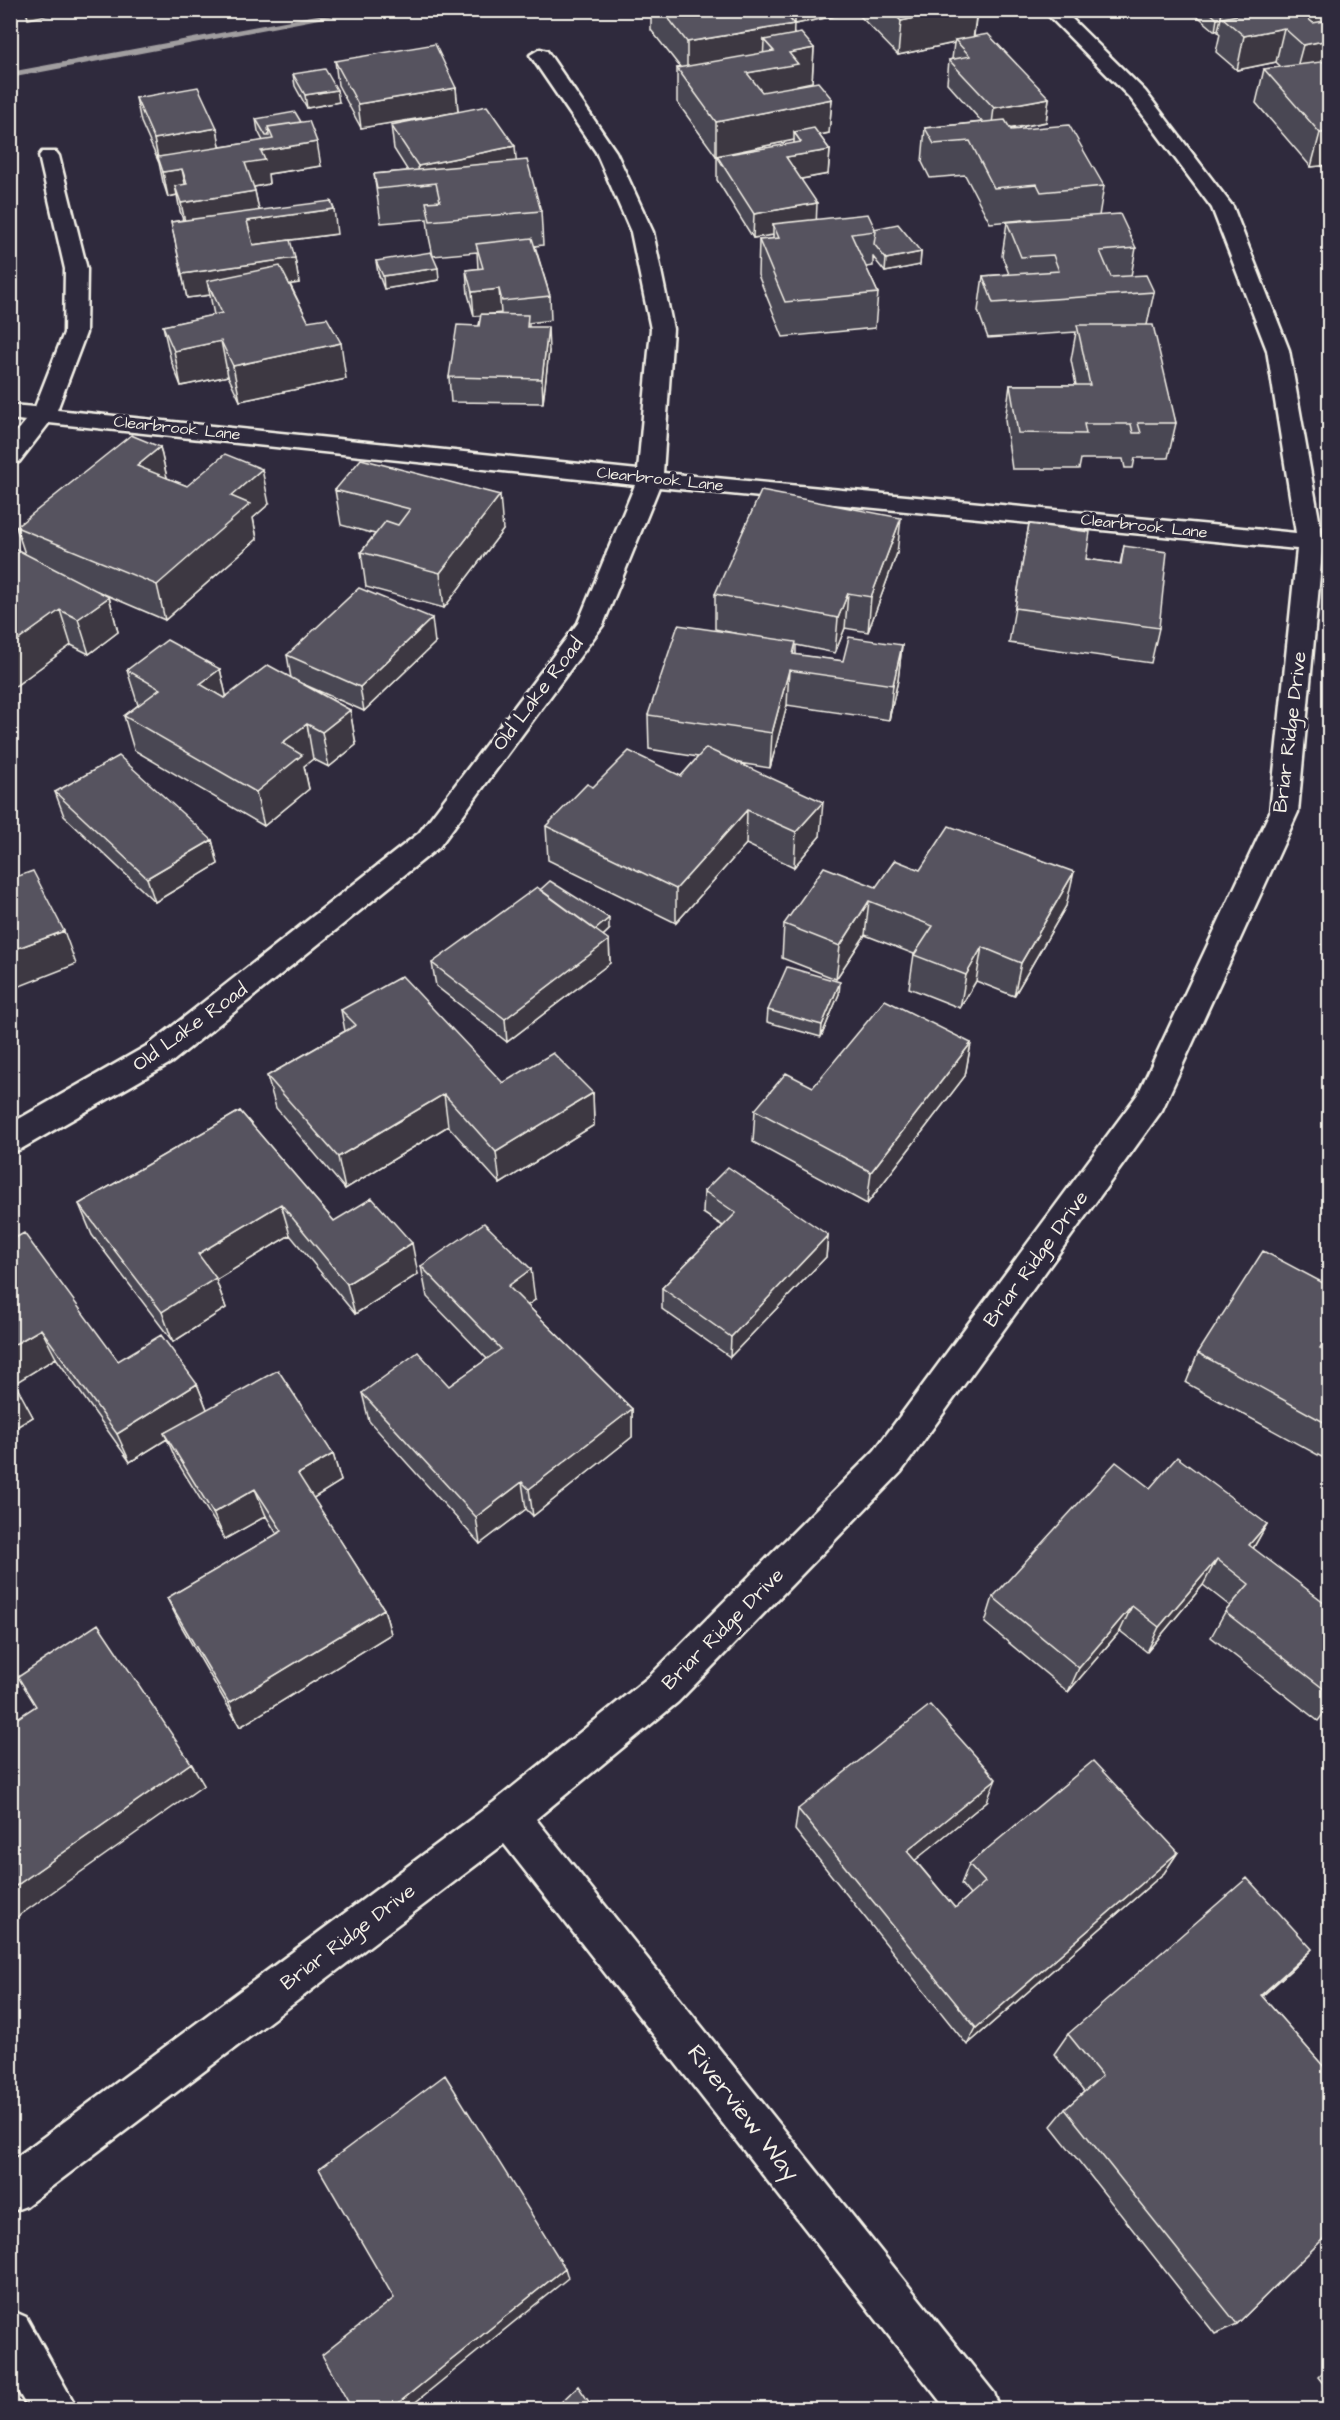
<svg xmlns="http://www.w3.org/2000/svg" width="1340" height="2420" font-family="'Architects Daughter',sans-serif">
  <rect width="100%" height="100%" fill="#2f2a3d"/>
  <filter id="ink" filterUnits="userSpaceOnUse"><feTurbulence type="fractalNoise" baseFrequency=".0167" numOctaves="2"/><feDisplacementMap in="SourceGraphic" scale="12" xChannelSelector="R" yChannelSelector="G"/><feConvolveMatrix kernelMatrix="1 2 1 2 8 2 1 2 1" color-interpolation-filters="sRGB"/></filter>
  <g filter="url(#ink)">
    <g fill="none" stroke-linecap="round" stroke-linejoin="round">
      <path fill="#a19ea0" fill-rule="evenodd" d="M344,10h22l-356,68v-6z"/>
      <g stroke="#f4f1e8" stroke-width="5">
        <path id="minor" d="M1043,10h20l82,81 88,116 56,143 34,192 -25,270 -136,298 -261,362 -223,230 -142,117 458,574 6,17h-53l-443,-566 -478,362 -16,6v-50l484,-360 156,-126 225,-226 263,-356 132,-282 27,-263 -638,-62 -56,138 -164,222 -267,215 -151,87 -11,4v-29l140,-80 269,-211 159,-210 57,-138 -586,-62 -30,39 -9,2v-24l16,-19 -16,-2v-14l25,2 29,-74 1,-64 -26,-113 3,-4h14l3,4 28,113 -1,64 -29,77 581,60 13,-141 -20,-97 -35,-80 -66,-97 10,-6 7,2 69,101 37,80 20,97 -10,144 633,60 -29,-183 -55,-142 -81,-109z"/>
      </g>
      <g stroke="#f4f1e8" stroke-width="5">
        <path id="major" d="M10,2310l16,7 52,93h-49l-19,-32z"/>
      </g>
      <use href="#minor" fill="#2f2a3d" fill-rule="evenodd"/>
      <use href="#major" fill="#2f2a3d" fill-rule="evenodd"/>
    </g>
    <path fill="#4a4752" stroke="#f4f1e8" stroke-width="1.5" d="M651,10h326l-3,26 75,62 -3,24 -36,7 1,1 93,56 -5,30 37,32 -5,28 23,16 -7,33 29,98 -8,35h-33l-2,10h-8l-2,-9h-42l-2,10h-67l-7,-49 5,-35h66l-5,-25 5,-28 -88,6 -10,-27 5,-35 26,-2 -7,-18 5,-34 26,-2 -1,-1 -42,4 -25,-48 -35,3 -8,-16 3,-34 57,-6 -35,-39 2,-23 3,-1 2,-16 -56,12 -42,-43 -61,12 -6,-6 5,16 20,14 -2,34 -16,4 36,13 -3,34 -10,2 11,15 -2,24 -27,5 15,41 58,9 47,23 -1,13 -35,7 -12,-15v9l-7,1 12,26 -3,35 -92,9 -25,-62 1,-35 14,-1v-4l-20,3 -36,-58v-24l77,-12v-4l-78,16 -39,-54v-34l3,-1 -29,-37z
      M1194,10h135v155l-18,2 -55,-64 8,-34 17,-2 -5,-5 -39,8 -21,-18 4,-18 -2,-2v-2l-3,1 -22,-19z
      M335,61l121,27 2,23 58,50 25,50 2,34 -8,1 15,50 1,24 -22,3v4l20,24 -6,52 -92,-1 -2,-25 30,-51 2,-10h-7l-6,-22 -2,-24 12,-1 -1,-17 -44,4 -4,-19 -2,-18 -46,4 -7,-49 34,-3 -14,-22 -3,-24 65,-13 -95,16 -23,-43z
      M293,74l46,28 -32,6 -12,-22z
      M136,98l81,30 3,19 43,-6 -5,-10 -2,-12 65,47 -53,8 1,10 -15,3 5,23 78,24 -84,11 42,13 4,25 -9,1 18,37 38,58 -106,22 -12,-25 -47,10 -10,-25 -8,-35 51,-11 -4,-20 -23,3 -16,-76 12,-2 -3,-9 -3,-16 -9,2 -5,-15 -4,-19 -18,-41z
      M376,261l63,19 -55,9 -6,-16z
      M160,447l7,31 20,8 82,18 -16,14 4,21 -92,81 -68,-29 12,6 9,35 -29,22 -18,-9 -61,45v-144l15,8 -9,-27z
      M335,490l168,40 -59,78 -78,-21 -5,-35 14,-18 -34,-9z
      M1029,524l57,35 34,5 4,-18 35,82 -8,35 -142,-20z
      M897,553l-29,79 -23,-4 -10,25 -39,-8v10l47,6 59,-16 -4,35 -9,40 -102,-15 -17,63 -32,-5 82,73 -26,31 -48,-23 -70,79 -128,-63 -2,-34 47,-39 88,-11 17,-19 -49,-8 -1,-34 90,-81 -23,-5v-35z
      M435,643l-71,68 -61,-27 47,26 6,35 -27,22 -16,-8 -9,7 5,23 -45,37 -130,-76 -10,-34 14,-11 -11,-35 93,-1 6,27 65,-18 -4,-23z
      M55,792l157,48 6,24 -63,38 -91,-86z
      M920,870l146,36 -52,90 -38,-15 -16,27 -51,-20 5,-34 -49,-19 -29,44 -54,-21 2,-34z
      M609,930l-6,6 6,4 1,23 -103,79 -71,-56 -4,-23z
      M839,994l-18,43 -54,-15 1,-12z
      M341,1010l162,73 90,10 1,32 -94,59 -52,-58 -103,63 -69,-81 -9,-32 78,-45z
      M971,1043l-6,33 -98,128 -114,-62 2,-32 58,-23z
      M240,1111l94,110 84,53 -63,40 -65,-79 -74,45 10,28 -53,34 -81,-107 -13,-31z
      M1329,1163v8l-3,-2z
      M704,1191l124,44 -2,22 -96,100 -68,-48v-21l61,-62 -20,-13z
      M10,1241l108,120 79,23 10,25 126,45 8,27 -28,17 71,111 7,25 -151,93 -60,-103 -13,-26 110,-64 -11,-18 -41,23 -49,-79 -9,-21 -37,23 -74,-104 -42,25 19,34 -23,14z
      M421,1266l114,34 -8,5 105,104v28l-99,79 -7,-7 -46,35 -111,-123 -7,-28 87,-7 38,-27 -60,-62z
      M1322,1349l7,4v108l-143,-78 12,-30z
      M1150,1488l117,36 -14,25 76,57v100l-11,15 -107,-84 14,-25 5,-6 -27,-21 -56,67 -27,-21 -52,61 -83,-69 8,-26z
      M987,1801l-72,59 40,48 15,-13 -9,-11 8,-20 209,-12 -14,21 -197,172 -172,-215 3,-21z
      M1312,1949l-22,22 -28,25 61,70 6,-6v173l-92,91 -22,10 -164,-208 14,-17 19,-17 -30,-38 14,-20z
      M1329,2366v25l-11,-14z"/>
    <path fill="#3c3942" stroke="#f4f1e8" stroke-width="1.5" d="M26,10h46l-44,9z
      M795,10h61v2l-61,12z
      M953,10h24l-4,29 -18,1 -1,3 -56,12 3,-34z
      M1296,10h33v25z
      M1221,18l-3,12 -3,1 2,-12z
      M794,24l-1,28 21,-4 -2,34 -15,3 -1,12 -50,10 1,-34 41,-8v-6l-15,2 1,-10 -10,-11 -1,23 -76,13v-34z
      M1284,28l-8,34 -39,8 7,-34z
      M1329,40v32l-35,6 9,-33z
      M456,88l2,24 -97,16 -3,-24z
      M337,90l2,12 -32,6 -2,-13z
      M1049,98l-3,24 -55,10 3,-24z
      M832,99l-3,34 -30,6 -5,-7v8l-78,16v-34z
      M217,128l4,24 -63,5 1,6 -5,-24z
      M1329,132v33l-18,2 9,-34z
      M317,142l4,24 -53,8 1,10 -20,4 -4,-25 16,-12z
      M515,146l2,24 -81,13 -16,2 -2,-19z
      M830,150l-2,24 -43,8 1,-25z
      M182,169l5,24 -12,-7 2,9 -9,2 -5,-25z
      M255,191l5,24 -74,12 -5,-24z
      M817,203l-1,24 -43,-3v11l-20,3 1,-24z
      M334,209l3,25 -86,11 -4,-24z
      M921,252l-1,13 -35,7 1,-13z
      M295,258l4,25 -86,12 -6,-14 3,14 -23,3 -5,-24z
      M438,268l1,12 -55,9 -1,-13z
      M499,289l2,24 -27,3 -2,-24z
      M548,327l1,24 -6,52 -1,-24z
      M221,341l7,35 -47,10 -7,-35z
      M341,343l5,36 -106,22 -7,-35z
      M160,447l8,35 -31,-16z
      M262,469l7,35 -16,14 4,21 -92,81 -8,-35 74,-89z
      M500,495l3,35 -59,78 -4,-35z
      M901,518l-4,35 -29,79 3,-35z
      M848,593l-3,35 -10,25 3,-35z
      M109,597l9,35 -29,22 -11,-35z
      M60,610l11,35 -61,45v-44z
      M432,618l3,25 -71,68 -4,-24z
      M902,645l-4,35 -9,40 4,-35z
      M220,669l8,35 -28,-20z
      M789,670l-2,35 -17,63 2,-35z
      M350,710l6,35 -27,22 -7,-35z
      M307,724l6,35 -9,7 5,23 -45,37 -8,-34 26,-49z
      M12,756l5,13 -7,3v-15z
      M823,802l-3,34 -26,31 2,-35z
      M747,810l-1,34 -70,79v-34z
      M212,840l6,24 -63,38 -8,-24z
      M1074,872l-8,34 -52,90 7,-33z
      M869,901l-4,34 -29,44 4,-33z
      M609,918v12l-16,15 -1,-13z
      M64,931l12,33 -66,26v-39z
      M609,940l1,23 -103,79 -2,-23z
      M982,947l-6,34 -16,27 6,-33z
      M840,982l-1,12 -18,43 1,-12z
      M971,1043l-6,33 -98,128 4,-32z
      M593,1093l1,32 -94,59 -4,-32z
      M444,1094l4,32 -103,63 -7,-32z
      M281,1204l9,31 -74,45 10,28 -53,34 -11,-30 36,-58z
      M828,1235l-2,22 -96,100 1,-20z
      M412,1243l6,31 -63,40 -8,-30z
      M531,1269l4,31 -23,16 -4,-30z
      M41,1329l15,29 -44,27 -2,-2v-36z
      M1329,1333v4l-24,41 15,-30z
      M197,1384l11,28 -44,21 3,6 -37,23 -13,-28z
      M18,1389l15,28 -23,14v-38z
      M632,1409v28l-99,79 -4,-27z
      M333,1454l8,27 -34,21 -9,-28z
      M522,1482l4,27 -46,35 -4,-27z
      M255,1489l11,27 -41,23 -12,-26z
      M1267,1524l-15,26 -3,-5z
      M1217,1559l-14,26 -56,67 12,-25z
      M1132,1606l-12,25 -52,61 11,-24z
      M384,1609l7,25 -151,93 -11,-24z
      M191,1763l13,22 -194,137v-32z
      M996,1779l-9,22 -86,71 6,-21z
      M1178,1852l-14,21 -197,172 9,-17z
      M1312,1949l-22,22 -50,45 21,-21z
      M565,2268l3,10 -161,131h-16z"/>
    <path fill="#56525f" stroke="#f4f1e8" stroke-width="1.5" d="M662,10h120l12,14 -107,18z
      M890,10h63l-52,11z
      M1207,10h15l-1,8 -4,1z
      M1238,10h60l15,13 16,-3v20l-26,5 -19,-17 -40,8 -21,-18 20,-4z
      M801,33l13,15 -25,5 9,11 -51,9 15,19 56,-10 14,17 -116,23 -39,-54 97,-17 -10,-11z
      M988,34l61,64 -55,10 -45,-48 21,-4 -15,-16z
      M435,44l21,44 -98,16 -23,-43z
      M1329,61v71l-9,1 -56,-64z
      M325,69l12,21 -32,5 -12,-21z
      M198,87l19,41 -63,11 -18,-41z
      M487,106l28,40 -97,20 -27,-41z
      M295,112l6,10 -33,5 1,9h-3l-10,-17z
      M1005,120l6,10 58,-5 35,61 -63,6 -4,-8 -43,4 -24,-47 -36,3 -9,-16z
      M309,121l8,21 -56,9 4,9 -20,3 10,28 -74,12 -6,-17 12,-2 -5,-15 -19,3 -5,-15 115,-18 -5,-12z
      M814,128l16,22 -44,7 31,46 -63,11 -37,-58 84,-14 -7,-10z
      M527,160l14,51 -111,10 -4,-19 14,-1 -4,-18 -59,6 -3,-15z
      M331,201l3,8 -87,12 6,24 37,-5 5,18 -113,16 -11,-52z
      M868,214l8,17 -25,3 27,59 -93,9 -26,-62 20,-2 -6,-14z
      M1120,214l16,34 -36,3 11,26 35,-2 8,17 -161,11 -10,-27 76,-5 -6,-16 -32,2 -14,-35z
      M898,224l23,28 -35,7 -12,-15 2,-13 -2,-2z
      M532,238l18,58 -48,5 -3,-12 -27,3 -6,-22 17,-2 -7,-24z
      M431,252l7,16 -55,8 -7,-15z
      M280,266l28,55 19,-3 14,25 -108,23 -12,-25 -47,10 -11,-25 59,-13 -15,-32z
      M481,314l47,1 -1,12h21l-6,52 -93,-2 8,-52 22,1z
      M1077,325h76l23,98h-38l3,10h-8l-2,-9h-47l2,10 -68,-1 -8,-48h80z
      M131,435l29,12 -23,19 50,20 38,-32 37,15 -31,27 19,8 -93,81 -141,-58z
      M361,459l139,36 -60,78 -79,-21 25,-31 12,4 12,-16 -75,-19z
      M761,491l140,27 -30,79 -23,-4 -10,25 -123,-24z
      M1029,524l61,8 -4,27 35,5 3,-18 43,6 -8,76 -144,-20z
      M10,546l99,51 -31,22 -18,-9 -50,36z
      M359,588l73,30 -72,69 -73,-32z
      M678,625l118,17 -3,12 50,7 6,-24 53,8 -9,40 -104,-15 -17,63 -124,-18z
      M167,640l53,29 -20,15 24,14 44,-33 82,45 -28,22 -15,-8 -25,19 20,12 -46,37 -132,-76 36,-27 -33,-19z
      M706,748l117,54 -27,30 -49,-22 -71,79 -130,-63 41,-42 6,3 36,-36 52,25z
      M119,756l93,84 -65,38 -92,-86z
      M949,826l125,46 -53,91 -39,-16 -16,28 -52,-20 19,-29 -64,-25 -29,45 -56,-22 40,-57 52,20 19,-27 25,10z
      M33,871l31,60 -54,20v-72z
      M550,881l59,37 -14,12 -55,-40z
      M537,887l72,53 -104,79 -73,-56z
      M787,967l53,15 -18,43 -54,-15z
      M402,976l101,107 50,-30 40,40 -97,59 -52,-58 -106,63 -71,-81 89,-51 -15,-15z
      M885,1000l86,43 -100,129 -116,-62 31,-37 27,14z
      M240,1111l94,110 38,-23 40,45 -65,41 -66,-80 -83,50 18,24 -54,34 -83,-108z
      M728,1167l100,68 -97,102 -69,-49 74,-75 -32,-22z
      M484,1223l47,46 -23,17 124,123 -103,80 -7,-7 -46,35 -114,-124 56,-41 31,34 52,-37 -80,-83z
      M24,1233l94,128 43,-26 36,49 -80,50 -76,-105 -31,18v-106z
      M1263,1251l66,35v47l-9,15 9,5v72l-131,-72z
      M278,1370l55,84 -35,20 86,135 -155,94 -62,-105 115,-67 -27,-42 -42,24 -49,-80z
      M10,1378l8,11 -8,4z
      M1177,1457l90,67 -18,21 80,61v87l-104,-81 24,-28 -32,-25 -58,68 -27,-21 -53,62 -86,-71 123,-135 34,26z
      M98,1624l93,139 -181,127v-167l26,-17 -18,-29z
      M930,1705l66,74 -89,72 48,57 30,-26 -16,-18 124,-103 85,91 -202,176 -178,-219z
      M1247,1878l65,71 -51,46 64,73 4,-5v170l-92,91 -172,-215 37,-33 -34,-42z
      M445,2075l120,193 -174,141h-39l-30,-54 72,-57 -75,-129z
      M578,2386l16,23h-40z"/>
  </g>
  <g text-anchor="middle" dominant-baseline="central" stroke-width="6" stroke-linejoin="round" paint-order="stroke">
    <g font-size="16" fill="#f4f1e8" stroke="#2f2a3d">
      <text transform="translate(177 428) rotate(6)">Clearbrook Lane</text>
      <text transform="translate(660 479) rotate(6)">Clearbrook Lane</text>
      <text transform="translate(1144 526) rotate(6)">Clearbrook Lane</text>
    </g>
    <g font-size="20" fill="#f4f1e8" stroke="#2f2a3d">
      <text transform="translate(538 694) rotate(-53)">Old Lake Road</text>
      <text transform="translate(1290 732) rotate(-83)">Briar Ridge Drive</text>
      <text transform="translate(190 1027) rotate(-36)">Old Lake Road</text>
      <text transform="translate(1036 1259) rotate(-54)">Briar Ridge Drive</text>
      <text transform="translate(723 1629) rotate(-45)">Briar Ridge Drive</text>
      <text transform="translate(348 1937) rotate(-37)">Briar Ridge Drive</text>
    </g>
    <g font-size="24" fill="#f4f1e8" stroke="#2f2a3d">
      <text transform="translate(743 2113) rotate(52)">Riverview Way</text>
    </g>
  </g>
  <rect width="1340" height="2420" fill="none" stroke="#2f2a3d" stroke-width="36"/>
  <rect x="18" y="18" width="1304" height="2384" fill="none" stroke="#f4f1e8" stroke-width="2" filter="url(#ink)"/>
</svg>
